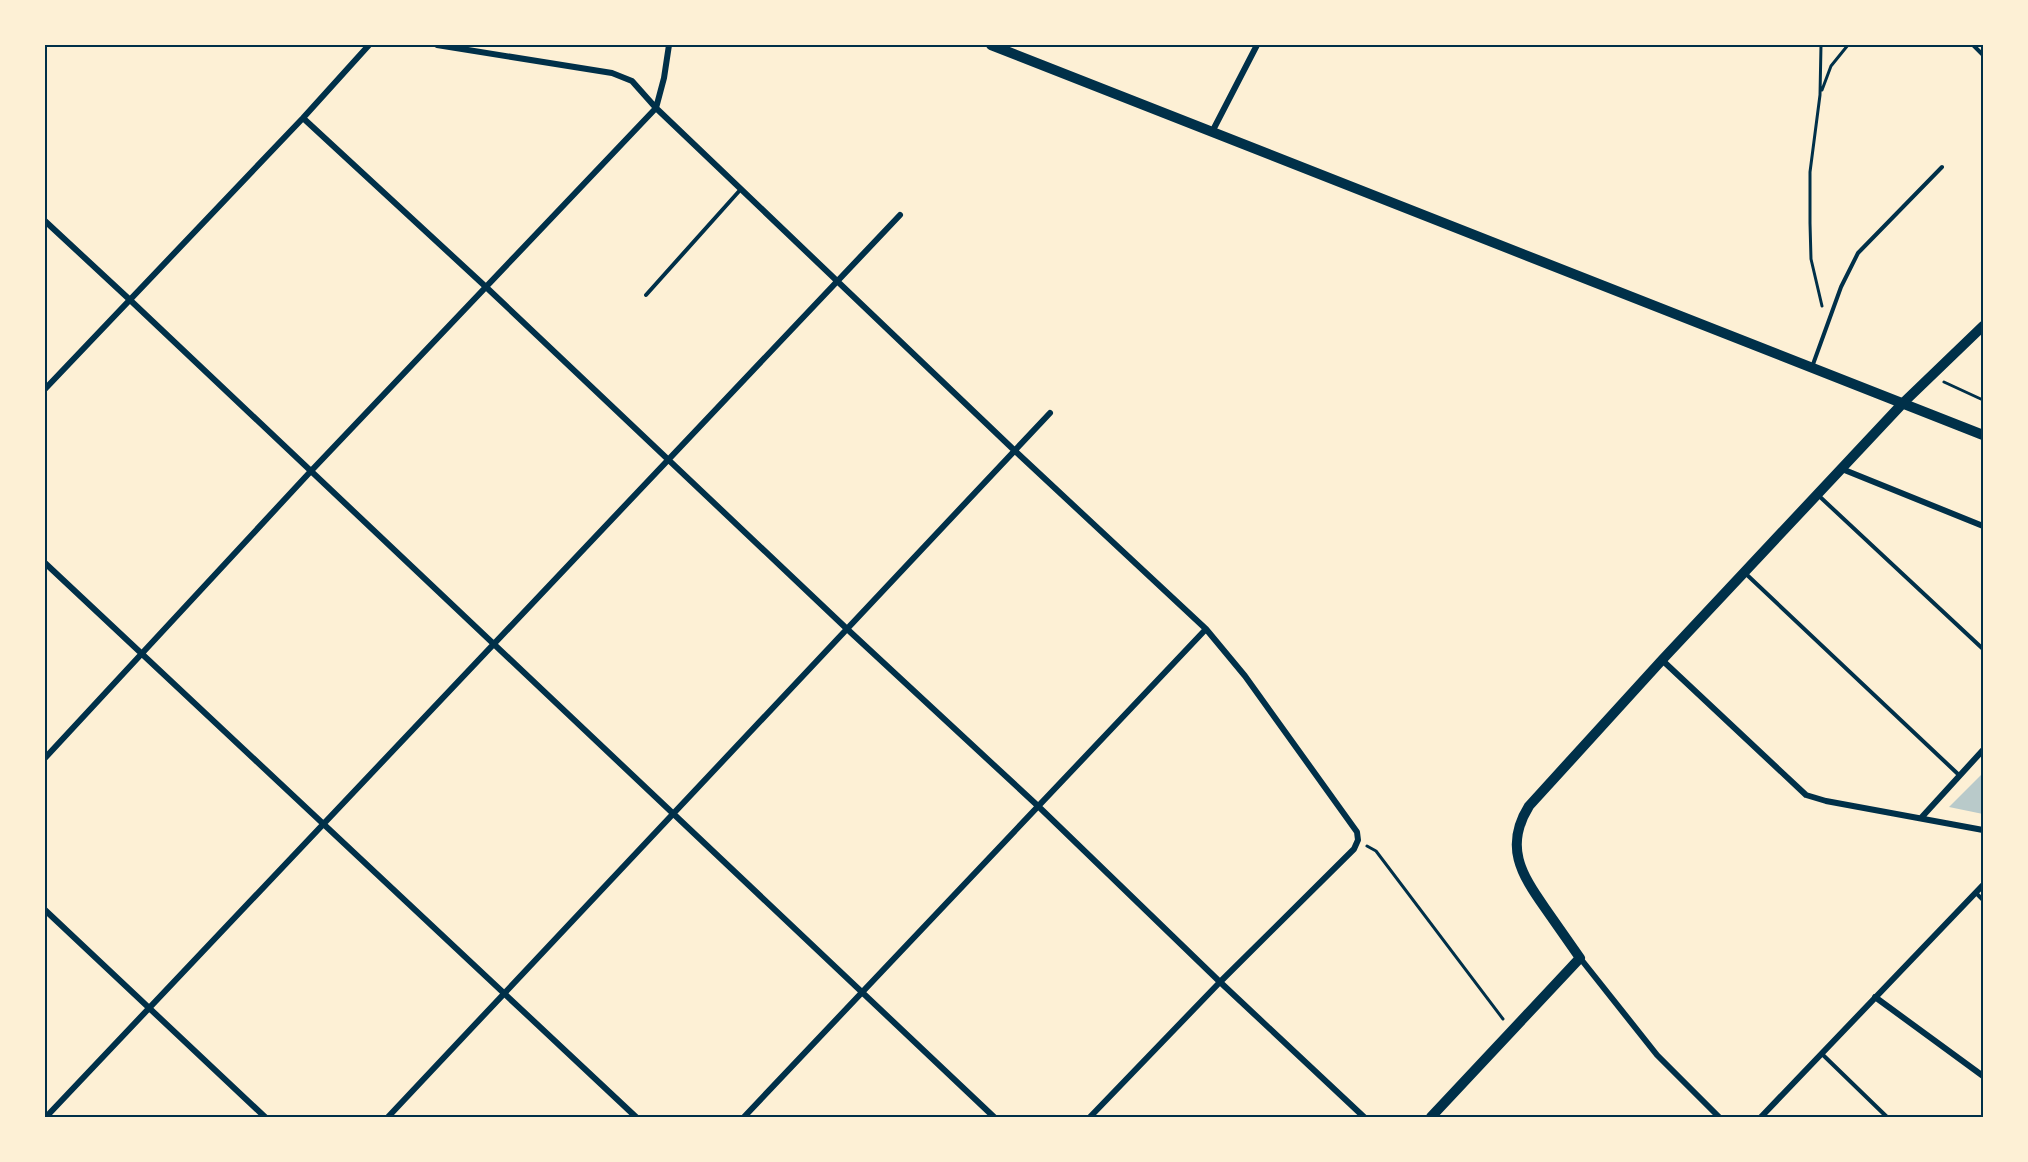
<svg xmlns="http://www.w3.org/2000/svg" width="2028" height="1162" font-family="'Exo 2',sans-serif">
  <rect width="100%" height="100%" fill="#fdf0d5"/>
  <path fill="#b9caca" d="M1983,773v41l-34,-7z"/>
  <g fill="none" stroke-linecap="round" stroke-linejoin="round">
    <path stroke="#003049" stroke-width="3" d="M1821,45l-1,50 -10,77v51l1,36 11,47
      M1822,90l9,-24 17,-21
      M1944,382l39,18
      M1367,846l9,5 127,168"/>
    <path stroke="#003049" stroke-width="4" d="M1973,45l10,10
      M646,295l95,-106
      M1812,367l29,-80 17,-34 84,-86
      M1818,495l165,154
      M1745,573l214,202
      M1976,893l7,7
      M1822,1054l65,63"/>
    <path stroke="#003049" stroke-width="6" d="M437,45l175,28 20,8 24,27 358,342 192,179 39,47 112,156 1,8 -4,9 -134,133 -130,135
      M303,118l183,169 360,341 192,178 182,176 144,135
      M1212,132l45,-87
      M45,221l84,78 865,818
      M45,389l258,-271 66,-73
      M1842,469l141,57
      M45,563l591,554
      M1662,660l144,135 20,6 157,29
      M45,758l266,-287 345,-363 8,-30 5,-33
      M1921,818l62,-68
      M45,910l220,207
      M1580,958l77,97 62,62
      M1875,997l108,79
      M46,1117l854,-902
      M388,1117l662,-704
      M744,1117l462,-488
      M1761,1117l222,-232"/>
    <path stroke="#003049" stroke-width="10" d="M991,45l992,390
      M1431,1117l149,-159c-12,-17 -23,-33 -35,-50 -24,-34 -41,-62 -16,-102l133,-146 241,-257 80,-77"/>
  </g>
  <rect width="2028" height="1162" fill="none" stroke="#fdf0d5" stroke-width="93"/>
  <rect x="46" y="46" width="1936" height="1070" fill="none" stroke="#003049" stroke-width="2"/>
</svg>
